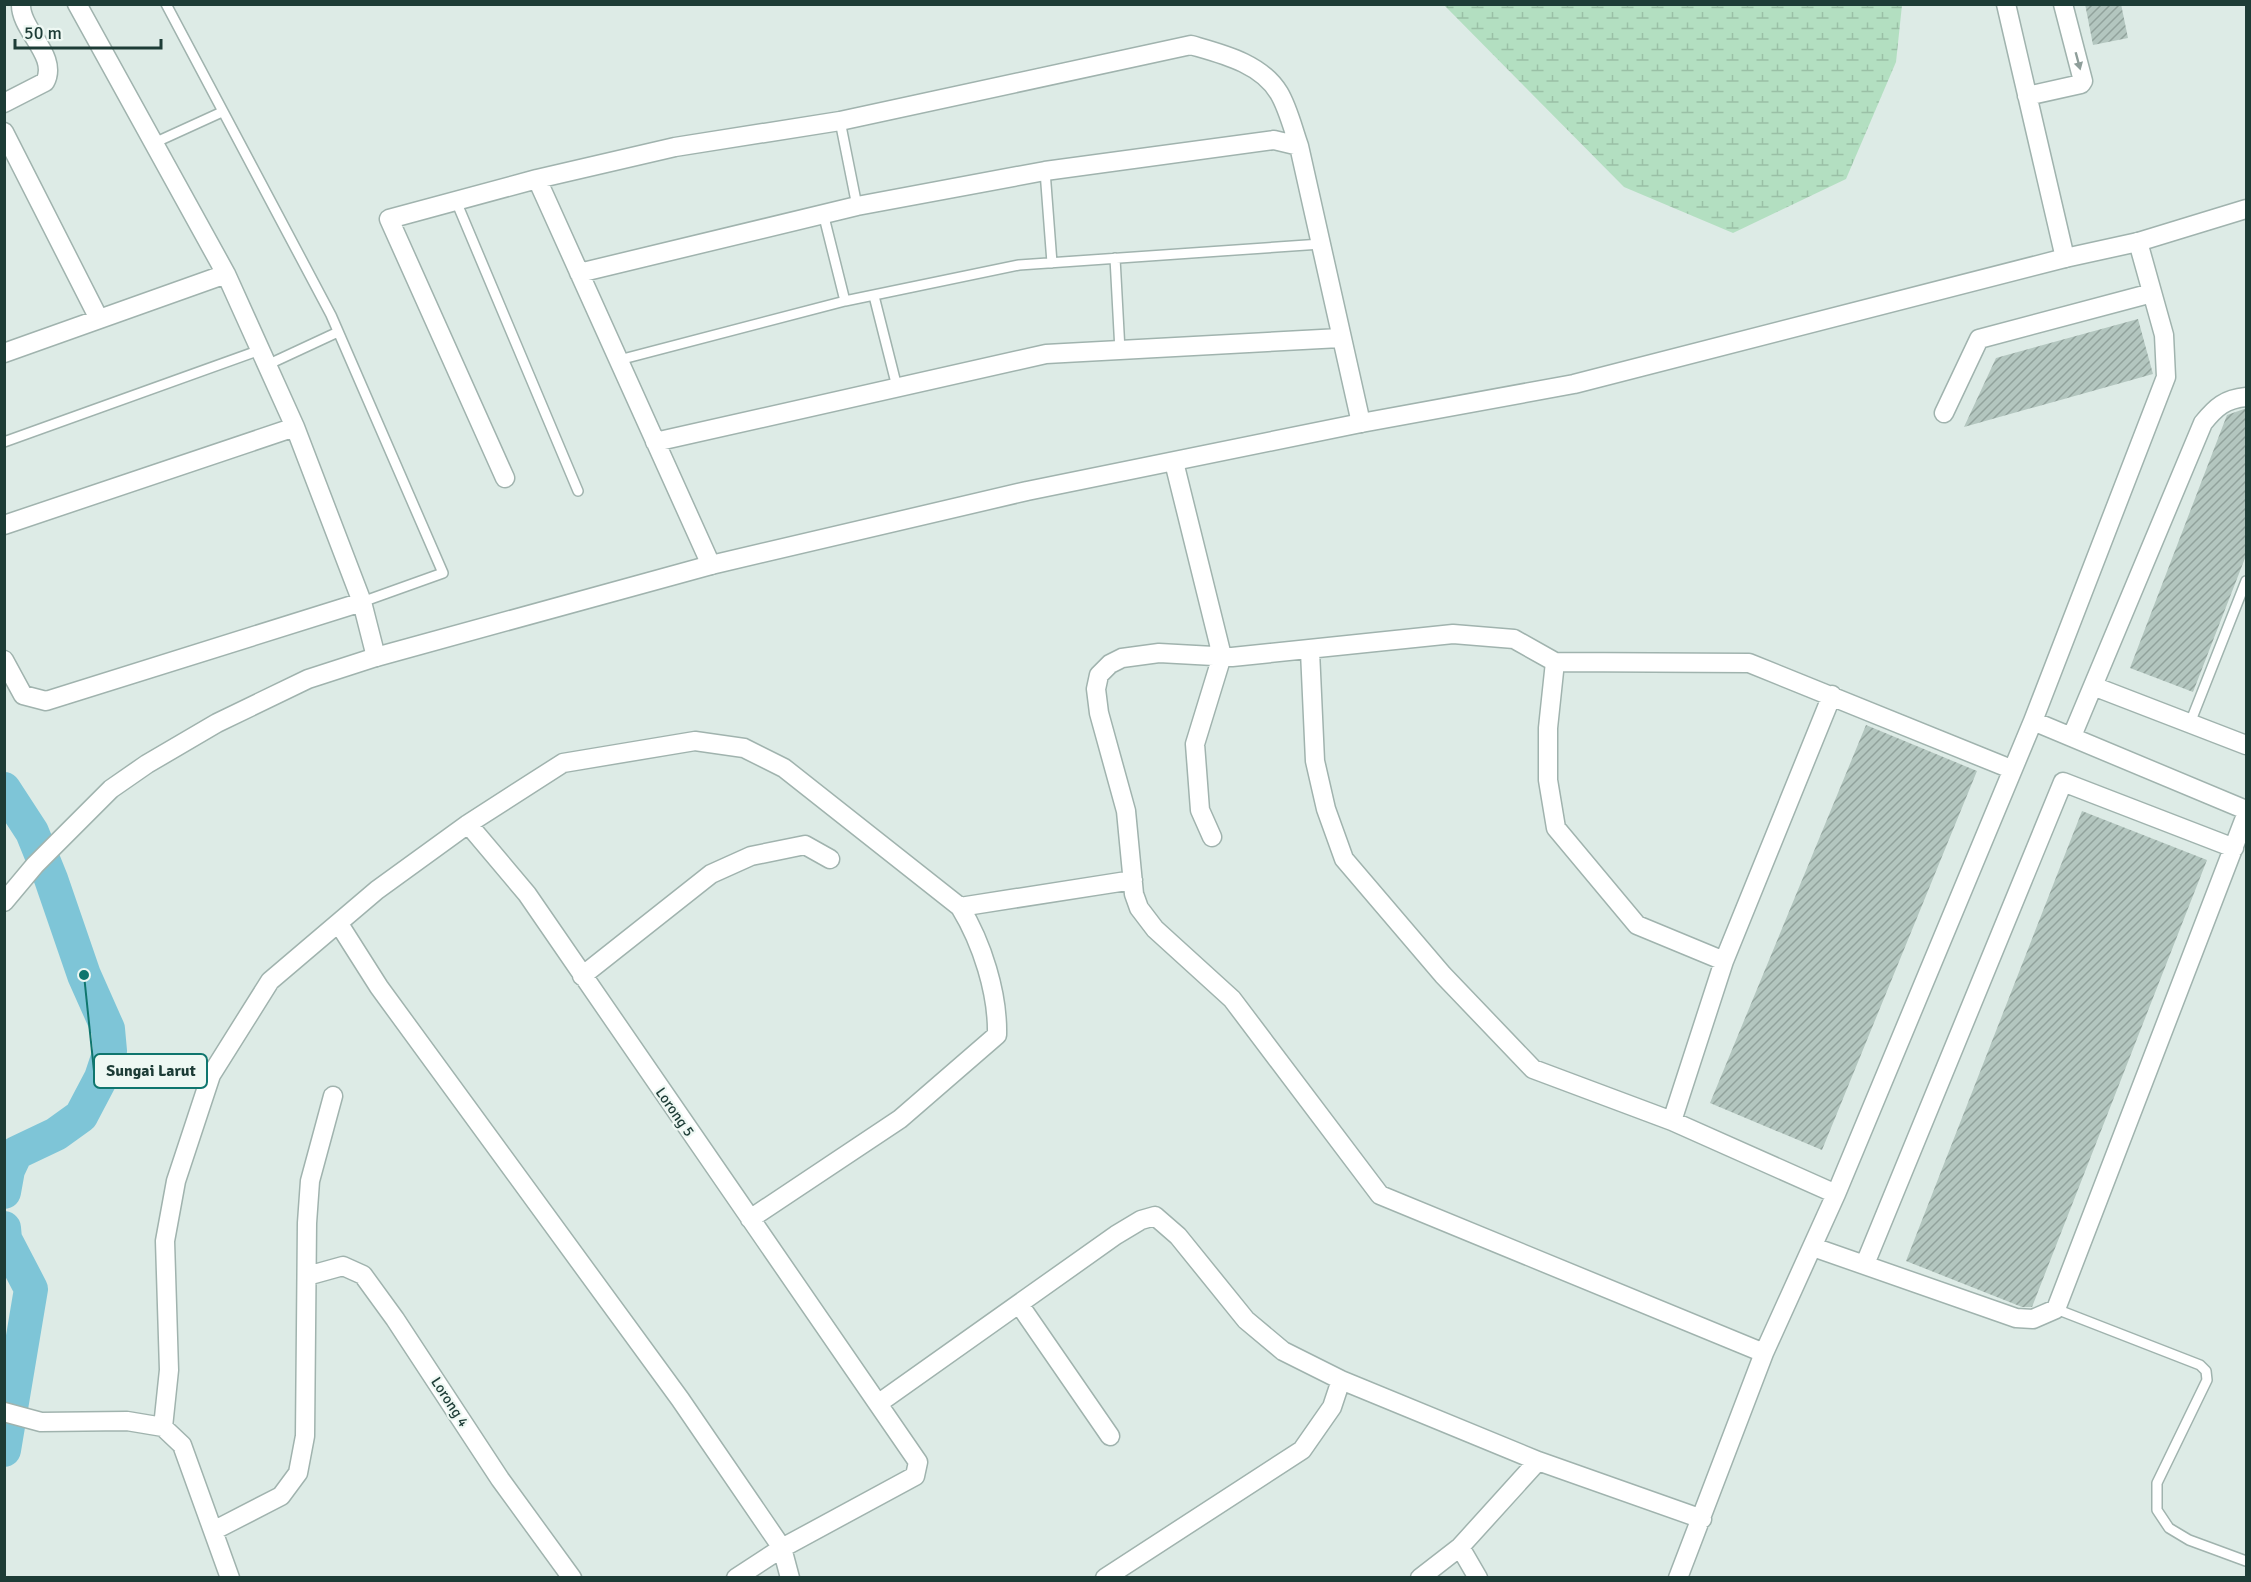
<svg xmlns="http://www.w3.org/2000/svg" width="2251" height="1582" font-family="Signika,sans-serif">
  <defs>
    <pattern id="wetland-marsh" width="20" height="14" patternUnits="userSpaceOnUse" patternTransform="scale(1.5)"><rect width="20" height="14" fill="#b3dfc1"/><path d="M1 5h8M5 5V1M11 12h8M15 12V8" fill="none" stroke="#9ac0a6"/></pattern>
    <pattern id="building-hatch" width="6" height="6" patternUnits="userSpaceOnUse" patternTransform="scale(1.5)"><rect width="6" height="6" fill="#b3c6bf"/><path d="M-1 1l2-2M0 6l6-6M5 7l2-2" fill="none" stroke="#91a29c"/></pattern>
  </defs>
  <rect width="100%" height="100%" fill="#ddebe6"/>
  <path fill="url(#wetland-marsh)" d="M1444,5h458l-6,57 -50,117 -113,54 -109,-46z"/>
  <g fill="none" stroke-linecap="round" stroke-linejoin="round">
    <path stroke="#7ec5d7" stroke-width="34" d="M4,789l28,43 19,47 33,96 24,54 2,22 -9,27 -20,38 -25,18 -40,19 -8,17 -4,22
      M4,1228l1,11 26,50 -27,161"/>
  </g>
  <path fill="url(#building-hatch)" d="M2085,4h36l7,34 -35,7z
    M2138,319l15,55 -189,53 32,-69z
    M2247,408v145l-54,139 -63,-24 97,-253z
    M1866,725l111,46 -155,379 -112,-47z
    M2082,811l125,49 -175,447h-10l-116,-46z"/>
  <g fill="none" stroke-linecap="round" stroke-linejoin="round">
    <g stroke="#a0b3ae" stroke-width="12">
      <path id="service" d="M166,4l165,311 112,258 -81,29
        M840,121l17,85
        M154,143l68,-31
        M1045,171l7,92
        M456,201l122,290
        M823,213l22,88
        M1115,258l5,93
        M874,296l23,91
        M619,360l226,-59 174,-36 302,-21
        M267,365l71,-33
        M4,442l256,-92
        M2190,723l56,-142
        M2056,1309l144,56 6,6 1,9 -50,103v27l12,18 20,12 57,21"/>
    </g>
    <g stroke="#a0b3ae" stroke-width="21">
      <path id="minor" d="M77,4l149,270 69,153 67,175 14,55
        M2006,4l59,254
        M2027,96l54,-12 2,-3 -20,-77
        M4,103l41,-21c14,-26 -25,-52 -24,-78
        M4,132l95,187
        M537,179l138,-32 165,-26 351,-76c31,9 70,18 88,48 9,15 14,36 20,53
        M579,273l278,-67 188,-35 229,-31 25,6 62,277
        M4,353l222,-79
        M1944,413l35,-74 173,-46
        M655,442l391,-88 294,-16
        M1174,462l48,194 -27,88 5,66 12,27
        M505,478l-116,-259 148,-40 174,386
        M4,525l291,-98
        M1310,651l5,110 11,48 18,50 99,116 90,94 139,52 164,73
        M4,660l19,35 23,6 316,-99
        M1555,662l-7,66v52l8,48 81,97 87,36
        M2093,686l153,59
        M2033,721l213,89
        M2072,736l131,-313c13,-16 22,-24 43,-26
        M468,824l59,70 391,568 -3,14 -133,72 -46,30
        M960,907l173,-27
        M339,924l40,63 301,412 102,149 8,30
        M582,976l129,-102 40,-18 54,-11 25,14
        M1672,1121l52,-160 108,-266
        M1813,1247l203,71 17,1 23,-10 190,-494
        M1865,1264l198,-482 171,66
        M307,1276l36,-10 20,9 32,44 105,160 72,99
        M1019,1304l91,132
        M1764,1353l-384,-158 -148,-196 -77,-70 -16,-21 -5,-14 -8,-83 -27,-98 -3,-24 3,-14 11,-11 12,-6 37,-5 73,4 221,-23 61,5 41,23 194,1 262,106
        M879,1403l237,-168 25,-15 14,-4 23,20 68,84 37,31 58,29 197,81
        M4,1412l37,10 86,-1 36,6 19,18 48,133
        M163,1427l6,-57 -4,-129 11,-60 35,-106 59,-94 107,-91 91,-66 95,-61 132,-22 49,7 40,20 176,139c22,36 38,86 37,128l-97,84 -150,100
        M213,1531l68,-35 17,-23 7,-37 2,-213 3,-42 23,-85
        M1460,1547l18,31
        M1105,1578l197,-128 30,-43 9,-27
        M1420,1578l40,-31 78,-86 164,58
        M1678,1578l86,-225 72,-159 197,-473 133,-344 -2,-42 -26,-93"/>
    </g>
    <g stroke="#a0b3ae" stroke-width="21">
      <path id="tertiary" d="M4,902l31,-37 76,-76 36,-25 70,-41 91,-44 68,-22 335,-92 316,-74 334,-68 213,-39 491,-126 73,-16 108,-33"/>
    </g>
    <use href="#service" stroke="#fff" stroke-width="9"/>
    <use href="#minor" stroke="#fff" stroke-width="18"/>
    <use href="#tertiary" stroke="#fff" stroke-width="18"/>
  </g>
  <defs><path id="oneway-solid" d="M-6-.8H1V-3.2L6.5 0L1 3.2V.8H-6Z" transform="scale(1.5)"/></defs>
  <use fill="#8e9e9a" href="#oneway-solid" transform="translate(2078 61) rotate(75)"/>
  <g text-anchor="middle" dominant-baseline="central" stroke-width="4.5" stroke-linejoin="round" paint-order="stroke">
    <g font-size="15" fill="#1d3c36" stroke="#eef8f3">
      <text transform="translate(675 1112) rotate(55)">Lorong 5</text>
      <text transform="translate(450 1402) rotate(57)">Lorong 4</text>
    </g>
  </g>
  <path fill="none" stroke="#0f766e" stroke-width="2" d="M84 975L94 1071"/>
  <circle fill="#0f766e" stroke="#eef8f3" stroke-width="2" cx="84" cy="975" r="6"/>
  <rect fill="#eef8f3" stroke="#0f766e" stroke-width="2" x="94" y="1054" width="113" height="34" rx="6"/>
  <g font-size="16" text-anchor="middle" font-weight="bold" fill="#1d3c36">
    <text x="151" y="1076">Sungai Larut</text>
  </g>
  <rect width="2251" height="1582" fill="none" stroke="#1d3c36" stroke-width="12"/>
  <path d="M15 39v9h146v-9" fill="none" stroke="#1d3c36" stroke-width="3"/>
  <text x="24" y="39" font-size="18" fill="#1d3c36" stroke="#eef8f3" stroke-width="4.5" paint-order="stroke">50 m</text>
</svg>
